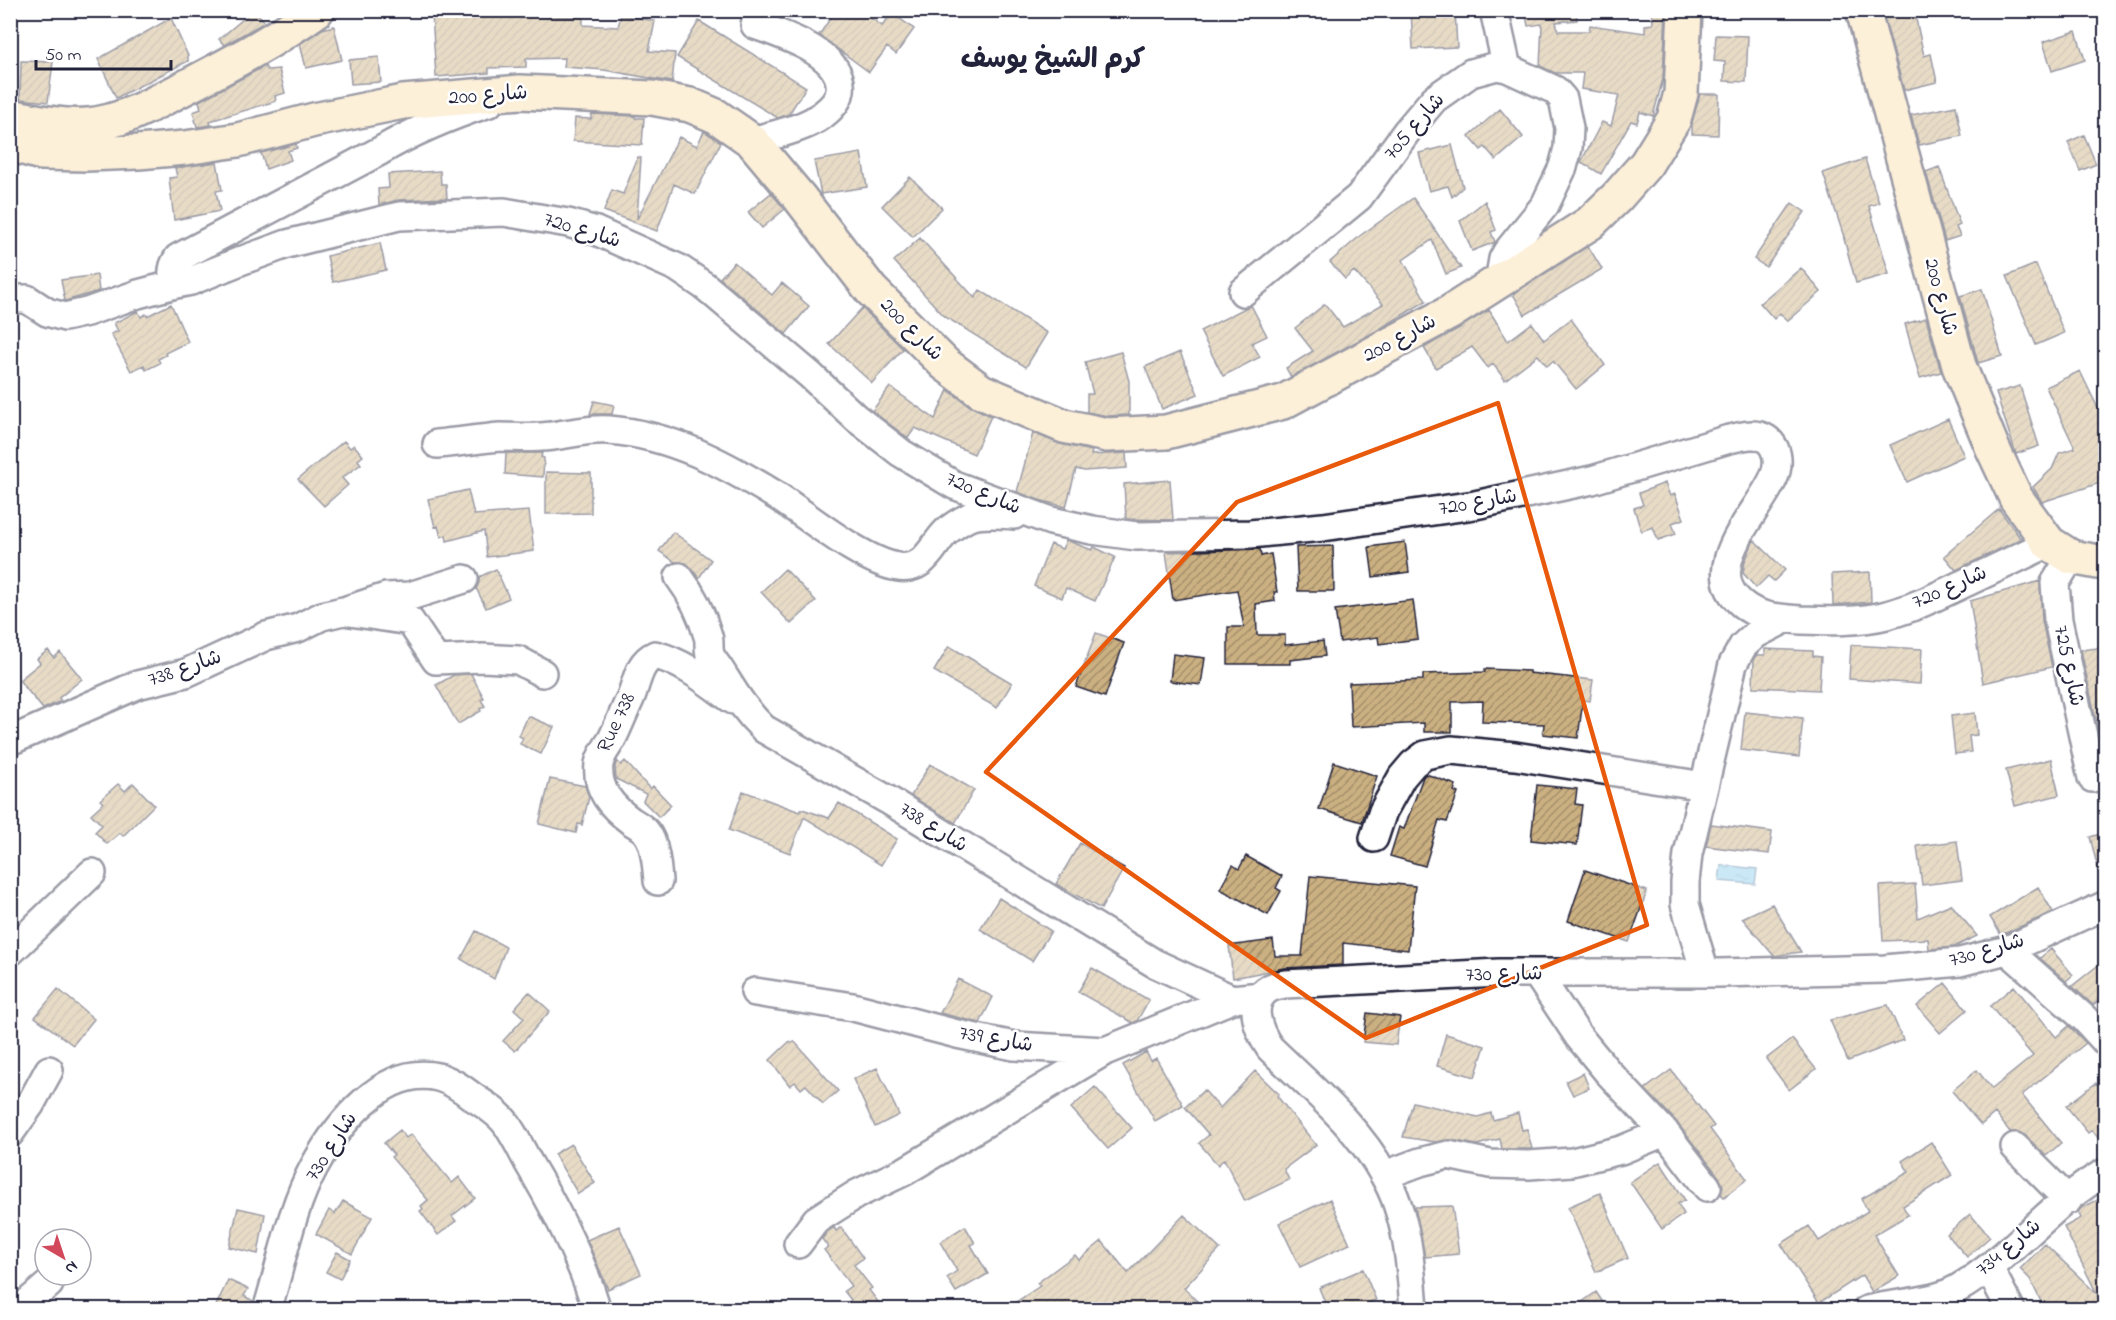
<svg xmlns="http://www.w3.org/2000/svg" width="2116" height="1320" font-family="'Indie Flower','Playpen Sans Arabic',sans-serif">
  <defs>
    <pattern id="water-ripples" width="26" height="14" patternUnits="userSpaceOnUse" patternTransform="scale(1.5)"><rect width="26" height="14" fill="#8ccced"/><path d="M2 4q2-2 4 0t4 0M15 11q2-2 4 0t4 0" fill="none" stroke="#78afcc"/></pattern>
    <pattern id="building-hatch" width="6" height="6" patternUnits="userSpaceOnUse" patternTransform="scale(1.5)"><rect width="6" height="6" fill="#cbb081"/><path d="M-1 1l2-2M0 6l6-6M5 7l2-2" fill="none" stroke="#a48f6b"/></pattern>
  </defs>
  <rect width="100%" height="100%" fill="#fff"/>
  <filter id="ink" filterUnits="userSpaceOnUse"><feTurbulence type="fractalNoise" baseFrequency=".0167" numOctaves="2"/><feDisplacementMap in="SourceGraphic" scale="12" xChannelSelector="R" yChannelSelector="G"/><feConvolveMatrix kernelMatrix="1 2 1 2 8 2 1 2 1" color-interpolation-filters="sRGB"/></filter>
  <g filter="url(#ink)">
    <path fill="url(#water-ripples)" stroke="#6288a6" stroke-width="1.5" d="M1721,865l36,4 -2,15 -36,-3z"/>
    <path fill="url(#building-hatch)" stroke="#22223b" stroke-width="1.5" d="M254,10l11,12 -41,23 -5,-6z
      M469,10h69v5l45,2v8l35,2 3,-12 34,6 -6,30 26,2 -3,29 -68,-12 -40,-3 1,-9 -39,1v8l-37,1v5l-53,4 -4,-63z
      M836,10h24l22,16 10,-13 22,16 -18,25 -9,-7 -18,25 -50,-37z
      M1411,10h44l2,37 -44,2z
      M1525,10h51l1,10 -21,2 2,9h31l1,-6 55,8v-8l8,-1 -1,-14h14l-3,69 -10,37 -13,-4 -3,11 -6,-2 -30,53 -20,-12 21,-40 9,4 8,-31 -38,-6 2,-16h-28l-15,-7 2,-42 -14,2z
      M1910,10h4l10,46 7,-2 6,28 -33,8 -20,-73z
      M171,18l17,38v5l-72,37 -18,-39z
      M699,21l107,66 -17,27 -11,4 -101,-61z
      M334,26l8,34 -36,8 -6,-24 22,-15z
      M2076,31l9,29 -33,11 -9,-29z
      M1716,35l32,1 -2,46 -22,-1 1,-19 -11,-1z
      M379,57l2,25 -30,2 -2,-24z
      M21,61l32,1 -5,40 -28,-3z
      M265,66l2,4 12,-1 6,24 -10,3 1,5 -66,20 1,4 -14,2 -4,-15 8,-3 -2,-8z
      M1700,94h19l-1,41 -26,-1v-12z
      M1956,106l6,30 -43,9 -8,-30z
      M1500,109l23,28 -27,23 -11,-13 -4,3 -12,-14z
      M592,114l43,2v2h9l-2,27 -69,-4 2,-23 16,1z
      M704,131l17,11 -26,52 -21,-10 -17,47 -53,-20 8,-21 11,4 15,-37 3,1 -4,61 42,-82 18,9z
      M2084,135l12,29 -16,7 -12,-29z
      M296,144l1,4 -9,3 3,9 -25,9 -5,-16z
      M1452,145l11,42 -11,10 -4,-11 -19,5 -10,-38z
      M861,153l6,34 -46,7 -7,-33z
      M1865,159l14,44 -10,3 20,68 -33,9 -12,-44 1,1 -22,-67z
      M217,162l5,28 -6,1 4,20 -46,9 -5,-42 8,-1 -2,-9z
      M1939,167l21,58 -4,2 4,9 -15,5 -19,-69z
      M440,171l1,13h5l1,14 -49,2 -19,5 -1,-16 11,-1 -1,-14z
      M910,177l32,31 -29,29 -31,-31z
      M771,193l14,16 -23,19 -14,-16z
      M1413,198l48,70 -15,6 -14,-34 -29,20 23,41 -48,29 -87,47 -5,-9 27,-17 -18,-23 30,-24 18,23 40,-23 -29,-33 -9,8 -15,-17 31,-27z
      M1485,201l11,29 -5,2 4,10 -23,9 -12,-30z
      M1792,203l13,9 -39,55 -12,-8z
      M920,238l55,60 5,-8 67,43 -21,34 -82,-51 -50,-55z
      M380,243l6,27 -53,12 -6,-26z
      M1588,246l14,23 -77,46 -12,-21z
      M734,262l38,33 10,-12 27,23 -23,28 -66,-56z
      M2036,264l28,69 -28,12 -29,-69z
      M1801,268l20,24 -34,29 -7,-8 -6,6 -14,-16z
      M97,275l2,16 -34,10 -4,-21z
      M1982,289l20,67 -24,7 -18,-67z
      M171,304l17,38 -23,11 1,2 -8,4 2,4 -14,7 -2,-5 -13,6 -20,-37 7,-3 -4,-8 24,-12 3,6 5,-3 1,2z
      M1251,305l16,31 -15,7 8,14 -37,19 -23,-45z
      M862,308l41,41 -31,34 -43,-39z
      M1489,310l19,31 24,-18 12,17 27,-21 34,46 -29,24 -23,-28 -6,5 -9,-11 -33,25 -12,-16 -5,4 -16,-21 -36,21 -12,-20z
      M1926,318l15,54 -21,6 -15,-54z
      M1121,352l8,29v34l-21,1 -21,-4v-18h6l-8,-32z
      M1180,352l18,42 -36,15 -17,-42z
      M2080,371l26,54v56l-64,21 -9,-15 19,-18 7,-16 16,-5 -29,-61z
      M2020,386l19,60 -23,8 -20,-61z
      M890,387l45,32 13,-29 22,16 21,10 -17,38 -59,-26 -7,10 -36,-27z
      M594,401l20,4 -2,9h-22z
      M1948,419l16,37 -57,26 -17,-37z
      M1033,433l27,11 32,7 -1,4 35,-2 1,15 -43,3 -8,-2 -10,38 -27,-7 -22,-8z
      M344,441l6,7 4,-3 9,11 -5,4 3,4 -19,14 6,7 -24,21 -26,-27z
      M506,453h36l-1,4 3,1 -1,19 -38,-3z
      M546,472l45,1v40l-45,1z
      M1170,480l3,40 -47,-1 -2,-35z
      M1665,483l5,13 5,-2 9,25 -12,4 4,11 -18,6 -5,-13 -12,4 -7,-23 9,-3 -4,-12z
      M468,490l6,25 55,-4 5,40 -47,6 -3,-26 -37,10 -1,-6 -5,2 -3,-11 -3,1 -7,-28z
      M1999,509l22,30 -65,31 -12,-14z
      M673,532l38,28 -12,18 -13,-15 -11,-1 -16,-11z
      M1066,540l26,10 2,-3 21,10 -20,44 -29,-13 -4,10 -28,-12 17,-42 11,5z
      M1754,540l31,30 -11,11 -6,-5 -12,12 -13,-15 2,-12z
      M1405,542l4,30 -36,5 -4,-30z
      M1333,546l1,45h-36l-2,-44z
      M1260,549l1,7 10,-2 6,38h-3l1,9 -19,3 1,31h28v10l38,-4 2,15 -35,4v4h-62v-37h16l-7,-37 -64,10 -7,-48z
      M496,569l13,29 -23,10 -10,-20 3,-11z
      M785,569l31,32 -25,23 -30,-32z
      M1870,572l1,30 -38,3 -1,-31z
      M2040,581l2,40 10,46 -69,16 -13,-82z
      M1413,600l5,39 -39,5 -1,-7 -38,5 -5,-32z
      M1096,633l28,10 -19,54 -29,-10z
      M1851,645l71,4 -2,35 -71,-5z
      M949,646l63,37 -15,25 -63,-37z
      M2106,647v85l-7,2 -18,-84z
      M1765,649l48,2v5l8,1 -2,33 -66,-3 1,-29 3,-3h8z
      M48,650l6,8 6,-6 22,27 -23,19 2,3 -18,8 -24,-29 21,-17 -3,-4z
      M1173,654l32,4 -4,27 -31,-4z
      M1485,669l44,2v2l64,7 -3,21 -7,-1 -5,38 -35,-4 1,-10 -62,-2 1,-21 -31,1v30h-28v-9l-73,4 -2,-44 74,-3v-6l62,-2z
      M471,674l13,24 -3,2 4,6 -5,3 1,2 -23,13 -22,-39 18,-10z
      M1745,712l58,6 -4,39 -58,-7z
      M1975,713l2,22 -8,1 2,16 -16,2 -4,-38z
      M528,716l26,11 -13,27 -21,-10 3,-6 -4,-2z
      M2051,759l8,36 -44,11 -9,-36z
      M617,761l4,4 4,-4 25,28 3,-3 18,19 -12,12 -16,-16 3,-7 -30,-15 -1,-13z
      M1334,762l43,14 -15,46 -43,-13z
      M930,764l44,26 -19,33 -44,-27z
      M1426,774l30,11 -2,6 4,2 -11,29 -8,-2 -14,46 -35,-10 9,-29 5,2 19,-52z
      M550,779l35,7 4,11 -7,28 -4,-1 -2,9 -37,-9z
      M133,783l21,22 -31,31 -3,-3 -13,11 -12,-12 7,-7 -11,-11 12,-11 -3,-3 18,-16 7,7z
      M1537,785l40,4 -2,15 7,1 -5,40 -46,-5z
      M743,791l57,21 2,-3 27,9 10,-15 58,36 -16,26 -77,-48 -14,36 -61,-23z
      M1711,824l61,8 -3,22 -63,-8z
      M2106,832v44l-6,1 -10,-40z
      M1957,841l5,39 -40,5 -5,-39z
      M1080,843l44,25 -23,41 -45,-25z
      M1246,856l36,20 -6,12 5,3 -13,24 -48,-26 13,-24 6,4z
      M1585,870l62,21 -18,51 -61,-21z
      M1310,876l105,10 -7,64 -65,-7v22l-59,3 -51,10 -4,-32 44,-6 2,16h27z
      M1915,884l3,34 33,-14 26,32 -23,11 -25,2 -1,-10 -45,2 -3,-55z
      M2038,887l15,25 -52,23 -11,-18z
      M999,898l52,33 -19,30 -52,-32z
      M1772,904l29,48 -27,4 -32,-38z
      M476,931l30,16 -12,32 -33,-20z
      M2051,949l22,26 -7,6 -26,-23z
      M2106,959v36l-13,10 -21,-19z
      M1092,968l57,32 -12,21 -4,2 -55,-31z
      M958,979l35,18 -13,26 -40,-10z
      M1945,983l22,27 -27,23 -23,-27z
      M2014,986l42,51 13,-11 17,17 -64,52 39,48 -15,13 -20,-20 -8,-4h-8l-15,-19 -14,12 -29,-34 25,-21 15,19 41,-33 -43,-50z
      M58,989l36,30 -21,26 -38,-28z
      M529,992l21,19 -35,40 -12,-10 21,-23 -10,-9z
      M1888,1005l15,35 -55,21 -18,-41z
      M1367,1013l33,4 -4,28 -33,-3z
      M1446,1034l39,12 -10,31 -38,-11z
      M1792,1039l24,30 -27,21 -23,-31z
      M790,1041l2,2 2,-2 44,50 -15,13 -17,-19 -5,4 -6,-7 -5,4 -20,-26z
      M1146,1052l5,9 5,-3 27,47 -28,16 -32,-56z
      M877,1068l22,47 -24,12 -22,-48z
      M1671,1070l43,56 -4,3 37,50 -23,18 -3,-3 2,-8 -4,-9 -44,-57 -30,-31z
      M1255,1071l24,23 -2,2 39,49 -32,24 5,11 -44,21 -21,-42 -6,6 -19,-22 10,-8 -24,-28 19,-17 16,18z
      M1583,1073l6,15 -16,7 -7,-14z
      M2096,1083l10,13v52l-14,-18 -4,3 -22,-27z
      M1095,1087l37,41 -24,21 -37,-41z
      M1413,1102l65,15 13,-4 2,7 25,-7 4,17 5,-1 5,20h-30l-2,-10 -23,6 -26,-5 -16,2 -32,-5z
      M400,1130l6,8 5,-4 41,49 7,-6 16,21 -23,18 4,5 -18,14 -18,-24 3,-2 -2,-3 7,-6 -37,-43 3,-2 -10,-12z
      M1931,1142l21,33 -49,31 5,9 -34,20 25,41 -27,16 -10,-17 -43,28 -38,-59 28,-18 10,15 49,-30 -7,-12 48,-27 -7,-11z
      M571,1144l24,39 -17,11 -24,-40z
      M1660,1162l25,38 -7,4 6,10 -22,15 -32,-47z
      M1600,1193l28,65 -32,14 -28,-65z
      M2106,1196v114h-61l-15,-31 -10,-10 25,-25 52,50 -33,-67 17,-9 -3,-6 3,-4z
      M1330,1199l20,45 -50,23 -21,-44z
      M343,1201l29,16 -20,37 -36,-20 13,-24 6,4z
      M1452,1206l7,48 -34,3 -10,-50z
      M238,1208l27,6 -7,40 -29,-7z
      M1970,1214l20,23 -23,20 -20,-23z
      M1184,1215l36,34 -36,39 22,22h-202l36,-24 -3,-3 38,-28 4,5 23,-19 26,32z
      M619,1226l22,48 -33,15 -21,-49z
      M965,1226l10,17 -4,2 17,29 -32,18 -9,-14 10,-7 -17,-29z
      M834,1227l2,4 5,-4 22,31 -9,7 18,23 -3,2 15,20h-44l11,-10 -7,-9 7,-5 -27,-36 4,-3 -6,-8 5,-7z
      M337,1252l13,7 -10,20 -14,-7z
      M1363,1269l13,31 -6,2 3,8h-45l-9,-22z
      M228,1280l20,9 -4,7 9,5 -1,9h-38z
      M1596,1292l12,18h-37z"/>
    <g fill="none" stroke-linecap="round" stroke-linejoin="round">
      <g stroke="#22223b" stroke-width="32">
        <path id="minor" d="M1494,10l13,58
          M489,103c-39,13 -74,27 -109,48l-202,107c-6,9 -7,17 -2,26l15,-3 52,-21 44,-16 112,-28 105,-4 64,11 28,8 82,37 28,19 104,88 46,43 45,35 53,32 97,36 41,9 44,6 114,-2 73,-7 152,-22 117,-25 137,-41c7,-1 15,-4 22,-4 24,-1 31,24 23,42 -14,34 -75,90 -33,126 17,15 37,15 60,17 28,1 58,2 86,-5 28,-7 54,-21 80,-33 27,-13 55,-26 82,-39
          M752,141c20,-6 43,-10 61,-20 11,-6 25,-17 27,-30 5,-37 -57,-56 -85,-66
          M1243,292l116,-95 48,-66 27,-32 37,-26 26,-7 10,2 48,22 8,9 6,29 -1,20 -5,19 -18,38 -38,47 -4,7 -4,23
          M10,299h17l20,13 18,5 22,-5 51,-18 38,-10
          M437,444c21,-2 42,-5 63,-7 14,0 28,1 41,0 23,-1 45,-9 68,-7 63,5 116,34 168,66 31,20 86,66 121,71 27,4 33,-20 48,-35 7,-6 15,-11 23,-15 14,-5 31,-3 45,-2
          M2071,557l-16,26 3,37 34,158
          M679,577c13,17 23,38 29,59 2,5 0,12 2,18 2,6 7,11 10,16 14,22 24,40 44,59l124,71 266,163 78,36 29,-3
          M347,610l39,-13 24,-1 54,-17
          M10,741l127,-56 49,-12 80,-37 32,-8 24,-12 21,-5 67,10 26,39 47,-2 35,2 24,13
          M1374,838l9,-27 19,-34 11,-13 12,-9 26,-5 64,6 189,30
          M658,881c-1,-13 -3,-39 -12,-49 -3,-4 -10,-8 -15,-11 -19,-14 -35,-31 -32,-57 2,-10 8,-16 13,-25 6,-12 11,-25 17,-38 8,-16 8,-38 26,-46 29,7 54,28 78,45
          M2007,950l77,68 22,24
          M10,952l82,-79
          M1705,973l-20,-69v-22l3,-28 45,-190 10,-18 13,-12 29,-15
          M1537,974l42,63 28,34 60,64 40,52
          M755,992l98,15 104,27 57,12 91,5 127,-52
          M10,1133l20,-28 19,-35
          M2015,1147l53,53
          M1385,1175l35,-13 28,-7 42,9 39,1 43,-3 49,-12 44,-18
          M798,1244l18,-24 41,-26 48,-23 200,-120
          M1989,1268l22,42
          M19,1310l30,-26
          M267,1310c15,-47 23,-99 47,-143 22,-41 70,-103 124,-90 12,3 25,12 35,20 11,7 24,15 32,25 9,12 16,27 23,40 28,47 53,95 69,148
          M1414,1310c-3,-45 -7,-96 -30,-135 -27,-50 -74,-88 -114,-127 -12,-17 -24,-47 0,-60 4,-2 10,-3 15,-4l214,-11h220l166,-4 75,-7 47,-12 99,-45
          M1867,1310c29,-8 63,-6 90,-21 56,-32 93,-86 149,-117"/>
      </g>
      <g stroke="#22223b" stroke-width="38">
        <path id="major" d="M1863,10l96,356 34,83 23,49 33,45 22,14 27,5 8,-1
          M10,116c26,5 52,11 78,9 34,-3 64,-21 94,-36 46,-24 92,-48 135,-79
          M10,144l31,9 45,1 52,-2 47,-4 53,-8 76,-20 89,-18 117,-10 132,6 38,7 26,11 36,25 47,56 72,93 74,74 36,27 83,35 43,9 59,-3 117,-30 166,-89 141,-90 27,-26 29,-33 28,-45 7,-26 4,-83"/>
      </g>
      <use href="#minor" stroke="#fff" stroke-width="27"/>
      <use href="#major" stroke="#faddab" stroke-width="33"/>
    </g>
  </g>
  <path d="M0 0H2116V1320H0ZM1498,403l149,522 -281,113 -380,-266 251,-270z" fill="#fff" fill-opacity=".55" fill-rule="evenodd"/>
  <path fill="none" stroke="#e8590c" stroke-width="4.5" stroke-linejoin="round" d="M1498,403l149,522 -281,113 -380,-266 251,-270z"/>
  <g text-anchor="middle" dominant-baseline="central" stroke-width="5" stroke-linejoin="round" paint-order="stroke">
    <g font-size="21" fill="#22223b" stroke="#fff">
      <text transform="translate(488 96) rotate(-4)">شارع 200</text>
      <text transform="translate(1415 127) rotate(-49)">شارع 705</text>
      <text transform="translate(582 231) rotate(17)">شارع 720</text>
      <text transform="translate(1940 297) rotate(75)">شارع 200</text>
      <text transform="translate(911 330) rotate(45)">شارع 200</text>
      <text transform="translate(1400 339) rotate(-28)">شارع 200</text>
      <text transform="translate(983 494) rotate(23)">شارع 720</text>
      <text transform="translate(1478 503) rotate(-10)">شارع 720</text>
      <text transform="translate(1950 588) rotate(-24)">شارع 720</text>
      <text transform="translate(2068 666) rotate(78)">شارع 725</text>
      <text transform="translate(185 669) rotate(-19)">شارع 738</text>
      <text transform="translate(617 723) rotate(-65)">Rue 738</text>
      <text transform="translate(933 828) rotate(32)">شارع 738</text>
      <text transform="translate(1987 951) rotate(-16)">شارع 730</text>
      <text transform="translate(1504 975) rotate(-1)">شارع 730</text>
      <text transform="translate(996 1040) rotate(10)">شارع 739</text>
      <text transform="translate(332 1147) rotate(-57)">شارع 730</text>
      <text transform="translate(2009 1248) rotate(-40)">شارع 734</text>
    </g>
    <g font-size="27" font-weight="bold" fill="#22223b" stroke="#fff">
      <text x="1053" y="60">كرم الشيخ يوسف</text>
    </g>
  </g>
  <rect width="2116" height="1320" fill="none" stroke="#fff" stroke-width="36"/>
  <rect x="18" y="18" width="2080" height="1284" fill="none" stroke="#22223b" stroke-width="2" filter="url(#ink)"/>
  <g transform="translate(63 1257) rotate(141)"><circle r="28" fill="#ffffff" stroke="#a7a7b1" stroke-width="1.5"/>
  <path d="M0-4.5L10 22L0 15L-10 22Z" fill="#d1495b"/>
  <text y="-9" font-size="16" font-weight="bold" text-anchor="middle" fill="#22223b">N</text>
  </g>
  <path d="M36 60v9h135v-9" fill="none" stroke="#22223b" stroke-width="3"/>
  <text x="45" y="60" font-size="18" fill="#22223b" stroke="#ffffff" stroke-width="4.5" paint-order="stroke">50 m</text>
</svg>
